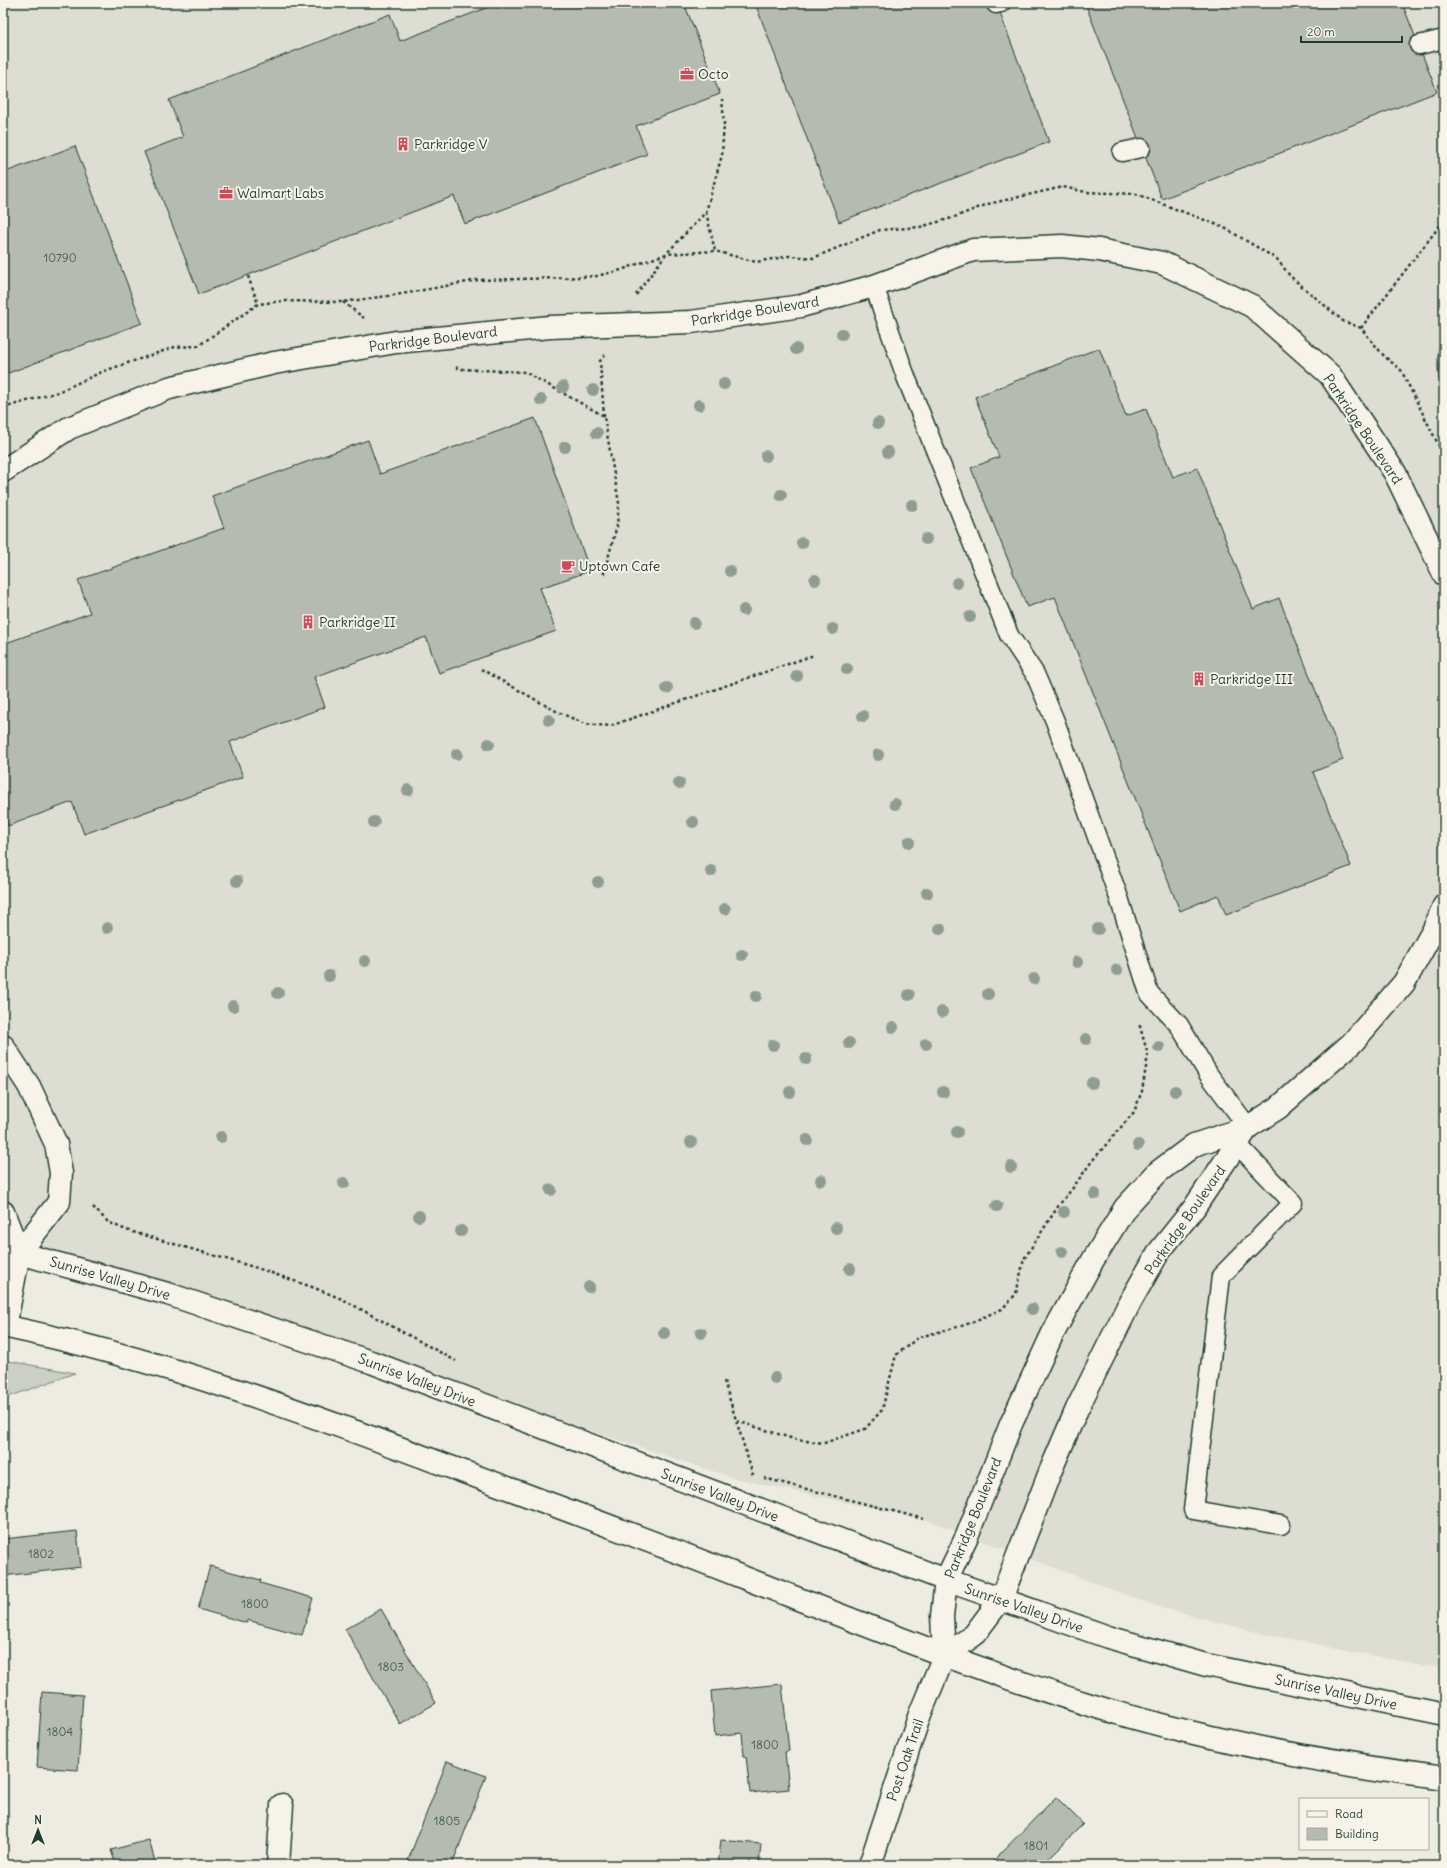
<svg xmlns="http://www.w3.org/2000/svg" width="1447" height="1868" font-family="Delius,sans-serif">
  <rect width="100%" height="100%" fill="#eeece1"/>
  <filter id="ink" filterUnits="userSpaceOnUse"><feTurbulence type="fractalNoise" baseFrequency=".025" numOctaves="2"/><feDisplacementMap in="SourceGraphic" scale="8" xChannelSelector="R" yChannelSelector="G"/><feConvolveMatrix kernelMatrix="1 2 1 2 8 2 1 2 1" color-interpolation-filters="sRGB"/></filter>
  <g filter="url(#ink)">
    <path fill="#ddddd2" d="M3,3h1441v1666l-180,-35 -108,-28 -232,-87 -187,-40 -416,-137 -318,-91z"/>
    <path fill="#cccfc4" stroke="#76867c" d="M3,1360l72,13 -72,26z"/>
    <path fill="#9fa99f" stroke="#6c7e74" d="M1444,334v68c-6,-22 -11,-47 0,-68z"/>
    <path fill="#b5bbb0" stroke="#1f3d34" d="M499,3h185l36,91 -84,32 11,28 -182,70 -11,-28 -255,98 -55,-142 39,-15 -14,-37 221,-86 10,27z
      M755,3h241l53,139 -210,80z
      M1085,3h317l35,89 -275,107z
      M75,146l67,177 -139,52v-202z
      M1099,348l27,68 20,-7 27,68 24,-9 56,141 26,-11 64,162 -30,12 38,94 -125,49 -8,-20 -38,16 -125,-314 -28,10 -56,-139 28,-11 -24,-60z
      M535,418l55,153 -50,17 16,43 -117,42 -13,-36 -112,40 11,30 -95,35 13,35 -159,57 -12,-32 -64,24 -5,-14v-168l87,-31 -12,-33 146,-52 -12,-32 156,-56 12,34z
      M77,1531l4,36 -78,9v-37z
      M210,1566l51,14 -1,3 53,15 -11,37 -55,-15v3l-49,-14z
      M381,1609l55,94 -36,21 -55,-95z
      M782,1684l7,67 -4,1 4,37 -39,4 -4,-37h-2l-2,-23 -27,3 -4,-45z
      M42,1692l41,3 -5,75 -41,-3z
      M447,1761l39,15 -34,89h-41l-4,-2z
      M1056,1797l27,27 -41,41h-53z
      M149,1840l7,25h-40l-5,-15z
      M721,1840l40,4 -2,21h-41z"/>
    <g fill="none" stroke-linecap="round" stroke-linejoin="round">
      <g stroke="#1f3d34" stroke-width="21">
        <path id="lane" d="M996,4l5,-1
          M1419,45l25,-6
          M1122,152l19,-4
          M874,286l32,91 103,258 26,39 20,47 64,177 30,95 30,32 30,50 39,52
          M1238,1145l55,58 -72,73 -28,234 88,15"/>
      </g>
      <g stroke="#1f3d34" stroke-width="25">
        <path id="street" d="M3,471l66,-43 100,-40 105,-25 122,-21 154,-15 141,-5 110,-16 73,-20 99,-36 89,-4 37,4 63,13 90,43 78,69 65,98 49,101
          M3,1046l26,40 27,58 5,29 -2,29 -40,51 -14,74
          M3,1212l16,41
          M944,1656l30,-21 27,-36 49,-127 27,-63 53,-107 28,-49 36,-45 54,-81
          M278,1865l4,-60
          M870,1865l50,-151 24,-58 -2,-40 4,-36 21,-44 44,-112 41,-89 41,-75 32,-52 33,-36 36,-27 54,-18 30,-19 74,-65 52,-60 30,-54 10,-23"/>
      </g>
      <g stroke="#1f3d34" stroke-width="25">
        <path id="secondary" d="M3,1251l16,2 149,41 203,68 575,218 162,57 98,28 238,49
          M3,1326c153,32 296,84 442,139 98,36 195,72 292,110 116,45 231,92 350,129 116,36 236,58 357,74"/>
      </g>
      <path stroke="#1f3d34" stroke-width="2.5" stroke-dasharray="3 3" stroke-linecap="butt" d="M706,212l9,39
        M248,276l10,28
        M636,295l30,-41 40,-42 16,-57 2,-32 -2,-24
        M343,302l21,16
        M1361,328l77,-100 6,-5
        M456,367l4,2 65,3 79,44 15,87 -2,23 -14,50
        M3,408l55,-16 46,-21 71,-24 23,-1 60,-42 25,-3 60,1 59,-8 76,-14 85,-2 34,-2 24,-6 45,-16 49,-3 41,11 33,-6 24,2 67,-28 40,-3 32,-9 36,-14 75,-17 23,5 50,2 87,33 54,32 13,17 53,45 18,7 23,28 17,14 43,86
        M604,416l-4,-55 5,-6
        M481,669l73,41 31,14 25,2 204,-71
        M93,1207l15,15 18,8 131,38 55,19 30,12 114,62
        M724,1381l29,94
        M737,1421l60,19 27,3 41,-14 17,-19 14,-55 23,-18 46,-12 37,-16 14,-15 8,-35 35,-54 13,-16 20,-28 42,-49 8,-21 6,-36 -9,-32
        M764,1478l160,41"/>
      <use href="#lane" stroke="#f7f3e8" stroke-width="18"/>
      <use href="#street" stroke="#f7f3e8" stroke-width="22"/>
      <use href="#secondary" stroke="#f7f3e8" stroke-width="22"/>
    </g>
    <g fill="#8f9c92">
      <circle cx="842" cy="334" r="6"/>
      <circle cx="796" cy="349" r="6"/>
      <circle cx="724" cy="384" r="6"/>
      <circle cx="563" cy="387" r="6"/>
      <circle cx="593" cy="390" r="6"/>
      <circle cx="541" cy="400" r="6"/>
      <circle cx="699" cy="405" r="6"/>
      <circle cx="878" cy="423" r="6"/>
      <circle cx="597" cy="433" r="6"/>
      <circle cx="565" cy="447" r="6"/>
      <circle cx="888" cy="452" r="6"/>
      <circle cx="766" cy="456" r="6"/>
      <circle cx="781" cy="495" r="6"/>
      <circle cx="912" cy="505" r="6"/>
      <circle cx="926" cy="539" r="6"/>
      <circle cx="802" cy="543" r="6"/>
      <circle cx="730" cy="571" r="6"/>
      <circle cx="815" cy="580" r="6"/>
      <circle cx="957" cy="583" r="6"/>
      <circle cx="744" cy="610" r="6"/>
      <circle cx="970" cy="617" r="6"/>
      <circle cx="694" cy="623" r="6"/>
      <circle cx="833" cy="629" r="6"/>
      <circle cx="847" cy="669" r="6"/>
      <circle cx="797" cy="676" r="6"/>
      <circle cx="667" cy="688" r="6"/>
      <circle cx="863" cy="716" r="6"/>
      <circle cx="549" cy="720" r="6"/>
      <circle cx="489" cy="744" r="6"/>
      <circle cx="457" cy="754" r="6"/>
      <circle cx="878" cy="755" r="6"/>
      <circle cx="679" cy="783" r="6"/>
      <circle cx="408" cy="790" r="6"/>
      <circle cx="895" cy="804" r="6"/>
      <circle cx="374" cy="822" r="6"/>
      <circle cx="693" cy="822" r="6"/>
      <circle cx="909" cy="842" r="6"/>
      <circle cx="711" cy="871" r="6"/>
      <circle cx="237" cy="881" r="6"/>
      <circle cx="598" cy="882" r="6"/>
      <circle cx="927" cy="893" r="6"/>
      <circle cx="725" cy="909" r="6"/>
      <circle cx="107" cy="928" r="6"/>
      <circle cx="940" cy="929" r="6"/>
      <circle cx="1098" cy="929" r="6"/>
      <circle cx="742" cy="955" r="6"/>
      <circle cx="365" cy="961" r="6"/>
      <circle cx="1077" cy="962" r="6"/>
      <circle cx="1117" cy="970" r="6"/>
      <circle cx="329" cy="976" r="6"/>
      <circle cx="1034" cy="979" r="6"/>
      <circle cx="278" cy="993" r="6"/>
      <circle cx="988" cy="994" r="6"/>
      <circle cx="909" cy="995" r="6"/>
      <circle cx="756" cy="996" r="6"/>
      <circle cx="233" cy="1006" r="6"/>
      <circle cx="942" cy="1012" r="6"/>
      <circle cx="893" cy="1027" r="6"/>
      <circle cx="1086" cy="1039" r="6"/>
      <circle cx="849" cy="1043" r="6"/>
      <circle cx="926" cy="1044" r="6"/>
      <circle cx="773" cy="1045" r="6"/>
      <circle cx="1159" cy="1047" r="6"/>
      <circle cx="806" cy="1059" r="6"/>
      <circle cx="1092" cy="1083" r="6"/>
      <circle cx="1175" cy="1091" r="6"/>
      <circle cx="790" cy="1092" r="6"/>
      <circle cx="943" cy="1092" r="6"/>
      <circle cx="957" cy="1132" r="6"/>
      <circle cx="221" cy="1137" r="6"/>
      <circle cx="807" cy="1140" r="6"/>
      <circle cx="691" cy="1142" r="6"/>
      <circle cx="1138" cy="1145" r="6"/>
      <circle cx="1011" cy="1167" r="6"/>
      <circle cx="821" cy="1180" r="6"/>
      <circle cx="344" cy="1183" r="6"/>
      <circle cx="551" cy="1190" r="6"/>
      <circle cx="1095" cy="1194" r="6"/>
      <circle cx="997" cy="1206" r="6"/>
      <circle cx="1064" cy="1212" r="6"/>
      <circle cx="419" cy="1216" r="6"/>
      <circle cx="836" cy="1228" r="6"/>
      <circle cx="461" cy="1231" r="6"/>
      <circle cx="1062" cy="1252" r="6"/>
      <circle cx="850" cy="1269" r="6"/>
      <circle cx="589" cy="1287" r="6"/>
      <circle cx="1032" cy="1309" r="6"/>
      <circle cx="664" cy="1333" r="6"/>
      <circle cx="701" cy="1333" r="6"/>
      <circle cx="775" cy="1378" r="6"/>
    </g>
  </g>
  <defs>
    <g id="office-bare" transform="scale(1.08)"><path d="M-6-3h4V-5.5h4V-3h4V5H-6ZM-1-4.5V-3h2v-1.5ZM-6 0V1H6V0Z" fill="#d1495b" stroke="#f7f3e8" stroke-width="2.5" paint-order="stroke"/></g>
    <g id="building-bare" transform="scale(1.08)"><path d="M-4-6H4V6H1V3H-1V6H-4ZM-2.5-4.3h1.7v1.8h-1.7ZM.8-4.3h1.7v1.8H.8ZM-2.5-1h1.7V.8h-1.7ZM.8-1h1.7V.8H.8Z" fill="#d1495b" stroke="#f7f3e8" stroke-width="2.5" paint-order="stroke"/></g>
    <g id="cafe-bare" transform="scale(1.08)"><path d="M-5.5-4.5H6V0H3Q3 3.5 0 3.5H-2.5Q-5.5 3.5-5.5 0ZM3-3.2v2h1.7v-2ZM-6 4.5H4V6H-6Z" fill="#d1495b" stroke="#f7f3e8" stroke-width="2.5" paint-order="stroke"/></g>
  </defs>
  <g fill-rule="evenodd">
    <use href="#office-bare" x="687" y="74"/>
    <use href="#building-bare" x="403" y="144"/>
    <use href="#office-bare" x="226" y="193"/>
    <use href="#cafe-bare" x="568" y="566"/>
    <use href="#building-bare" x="308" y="622"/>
    <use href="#building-bare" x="1199" y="679"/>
  </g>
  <g text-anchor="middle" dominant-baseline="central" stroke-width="4" stroke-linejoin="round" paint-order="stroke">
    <g font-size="12" fill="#445c53">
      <text x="60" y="257">10790</text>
      <text x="41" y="1553">1802</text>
      <text x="255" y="1603">1800</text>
      <text x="391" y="1666">1803</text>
      <text x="60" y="1731">1804</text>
      <text x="765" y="1744">1800</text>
      <text x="447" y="1820">1805</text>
      <text x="1036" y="1845">1801</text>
    </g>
    <g font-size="14" fill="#1f3d34" stroke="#f7f3e8" text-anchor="start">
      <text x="698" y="74">Octo</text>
      <text x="414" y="144">Parkridge V</text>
      <text x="237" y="193">Walmart Labs</text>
      <text x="579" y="566">Uptown Cafe</text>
      <text x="319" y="622">Parkridge II</text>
      <text x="1210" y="679">Parkridge III</text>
    </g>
    <g font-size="14" fill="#1f3d34" stroke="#f7f3e8">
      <text transform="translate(755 311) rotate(-9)">Parkridge Boulevard</text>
      <text transform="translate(433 339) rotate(-7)">Parkridge Boulevard</text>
      <text transform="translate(1363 429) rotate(56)">Parkridge Boulevard</text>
      <text transform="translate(1185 1220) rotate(-55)">Parkridge Boulevard</text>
      <text transform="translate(110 1278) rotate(16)">Sunrise Valley Drive</text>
      <text transform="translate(417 1380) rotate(21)">Sunrise Valley Drive</text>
      <text transform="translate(720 1495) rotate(21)">Sunrise Valley Drive</text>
      <text transform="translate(973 1518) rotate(-68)">Parkridge Boulevard</text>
      <text transform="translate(1024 1608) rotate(19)">Sunrise Valley Drive</text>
      <text transform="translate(1336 1692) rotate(12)">Sunrise Valley Drive</text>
      <text transform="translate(905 1760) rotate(-71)">Post Oak Trail</text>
    </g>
  </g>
  <rect width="1447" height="1868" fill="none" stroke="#f7f3e8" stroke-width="16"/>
  <rect x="8" y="8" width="1431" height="1852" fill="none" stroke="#1f3d34" stroke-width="1.5" filter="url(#ink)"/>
  <rect x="1299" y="1798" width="130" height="52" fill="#f7f3e8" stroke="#a1aaa0"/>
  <rect x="1307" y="1811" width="20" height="6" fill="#f7f3e8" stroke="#a1aaa0"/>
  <text x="1335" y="1818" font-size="12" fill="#1f3d34">Road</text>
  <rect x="1307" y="1828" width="20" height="12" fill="#b5bbb0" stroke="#a1aaa0"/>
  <text x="1335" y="1838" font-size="12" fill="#1f3d34">Building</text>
  <g transform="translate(38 1830)" stroke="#f7f3e8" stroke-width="3" paint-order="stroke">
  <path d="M0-3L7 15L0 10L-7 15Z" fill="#1f3d34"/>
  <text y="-6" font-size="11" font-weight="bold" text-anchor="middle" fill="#1f3d34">N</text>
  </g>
  <path d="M1301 36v6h101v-6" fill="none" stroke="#1f3d34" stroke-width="2"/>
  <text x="1307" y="36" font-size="12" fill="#1f3d34" stroke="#f7f3e8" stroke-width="3" paint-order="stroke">20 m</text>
</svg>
